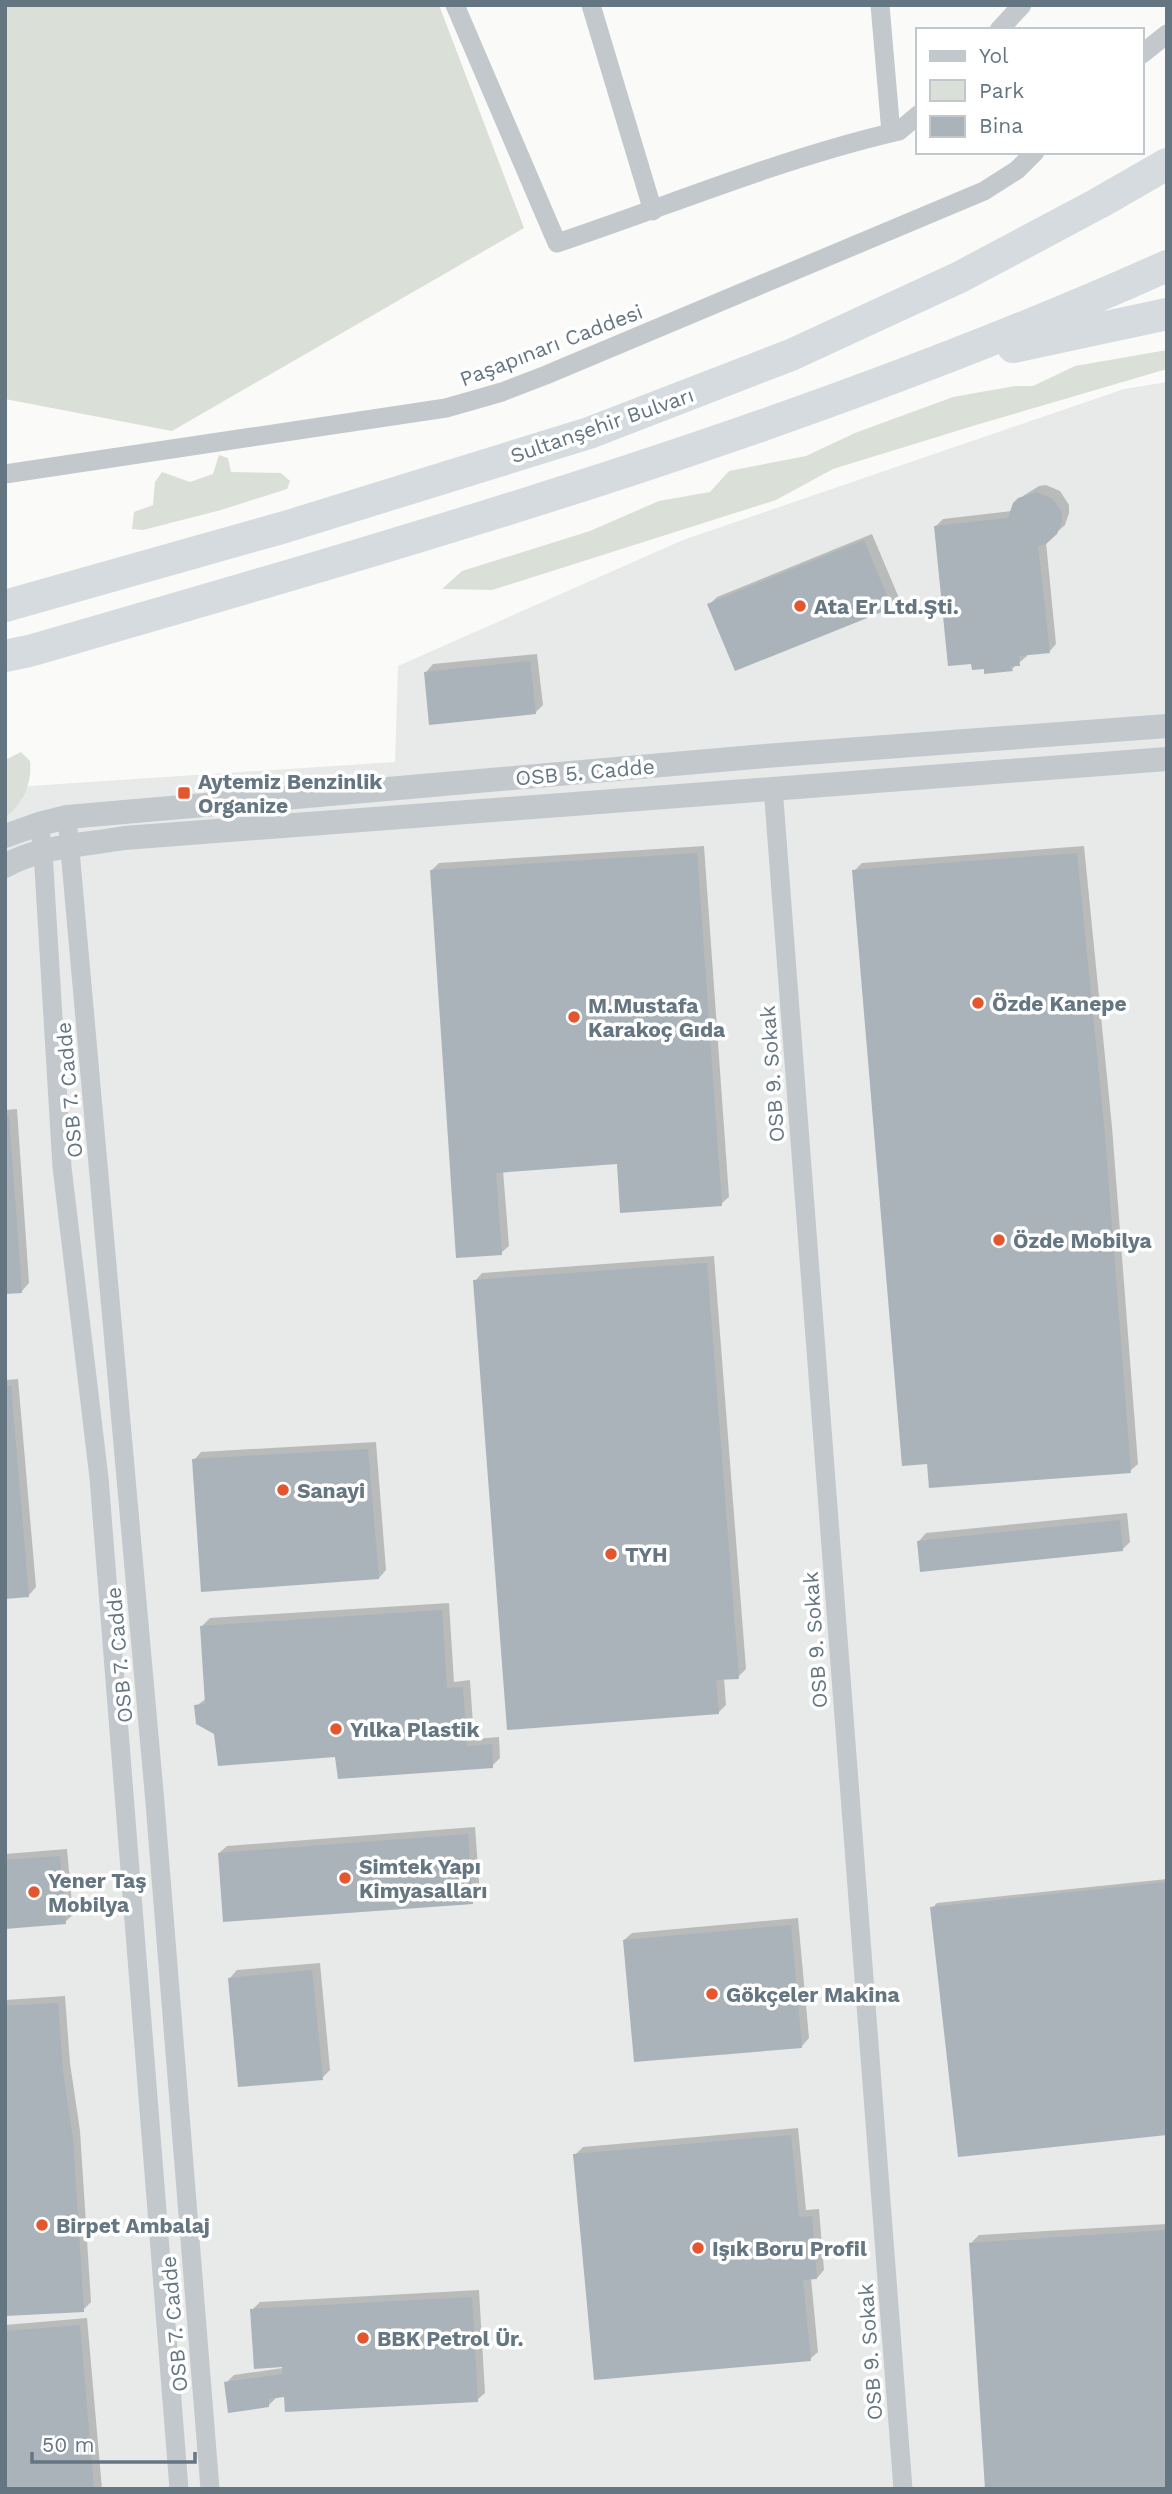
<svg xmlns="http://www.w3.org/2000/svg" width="1172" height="2494" font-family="'Work Sans',sans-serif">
  <rect width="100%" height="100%" fill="#fafaf8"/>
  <path fill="#e8e9e9" d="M1167,382v2107h-1162v-1684l24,-19 366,-24 3,-96 285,-126 441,-151z"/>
  <path fill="#dadfd7" d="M5,5h434l85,223 -352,203 -167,-32z
    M1167,350v19l-191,56 -143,44 -57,31 -284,90 -50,-1 20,-18 128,-40 69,-30 51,-9 19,-21 77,-15 49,-23 98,-36 62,-11h18l42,-20z
    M219,455l9,3 3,14 50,1 9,8 -3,8 -66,21 -78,20 -11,-1 2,-17 19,-7 2,-23 7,-10 28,10 23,-8z
    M21,752l9,9c2,22 -6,43 -25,56v-57z"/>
  <path fill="#0003" d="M1046,485l14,6 9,14v8l-4,12 -19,17 10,102 -7,8 -22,2v2l-15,13 -77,-142 8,-8 69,-8 3,-7 8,-8 16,-10z
    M872,534l27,64 -8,8 -182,-1 8,-8z
    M537,654l6,51 -8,8 -109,-41 7,-8z
    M704,846l25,351 -8,7 -103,-41 -115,7 6,76 -8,7 -70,-382 8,-8z
    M1084,846l28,281 26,337 -8,7 -276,-600 8,-8z
    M17,1109l12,174 -7,8 -17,1v-182z
    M714,1256l32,413 -8,8 -14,1 2,27 -8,8 -243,-432 7,-8z
    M18,1379l18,208 -7,8 -24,2v-217z
    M376,1442l10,128 -7,8 -185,-118 7,-8z
    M1127,1513l3,29 -8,8 -203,-9 7,-8z
    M449,1603l5,79 16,-2 4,59 25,-2 1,21 -8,8 -155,-11 -121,-22 -20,-27 11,-8 -5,-72 8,-8z
    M475,1827l5,67 -8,8 -253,-49 8,-7z
    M67,1849l6,66 -8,7 -60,5v-73z
    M1167,1879v254l-235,-225 5,-5z
    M798,1918l11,120 -7,8 -178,-106 8,-7z
    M320,1963l10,107 -8,8 -92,-100 7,-8z
    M65,1996l5,67 10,68 11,171 -8,8 -78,4v-314z
    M798,2128l8,82 13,-1 5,61 -7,8h-6l7,74 -8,7 -235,-204 8,-8z
    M1167,2224v265l-196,-246 8,-8z
    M479,2290l6,103 -8,7 -191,-5 -10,3 -7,7 -43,-22 8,-8 49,-7 -31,-58 8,-8z
    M87,2318l15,171h-97v-164z"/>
  <path fill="#aab3b9" d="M1037,492l16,7 9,14v9l-5,12 -11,10 -8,2 12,107 -31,3 1,10h-9l2,5 -29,3v-5l-12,1 -1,-6 -23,2 -14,-140 74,-8 5,-15 5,-5z
    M864,540l28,68 -157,63 -28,-67z
    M530,661l6,53 -107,11 -5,-53z
    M697,853l25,353 -102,7 -3,-49 -121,9 6,82 -46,3 -26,-388z
    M1077,853l28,283 26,337 -202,15 -2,-24 -25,2 -50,-596z
    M5,1116h4l13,177 -17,1z
    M707,1263l32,416 -23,1 3,34 -212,16 -34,-450z
    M5,1386h6l18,211 -24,2z
    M368,1449l11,130 -178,13 -9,-133z
    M1120,1520l3,31 -203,21 -3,-31z
    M442,1610l5,78 16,-1 4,59 25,-2 1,24 -155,11 -3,-22 -117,9 -4,-32 -18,-10 -2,-19 11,-1 -5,-78z
    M468,1834l5,70 -250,18 -5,-69z
    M60,1856l6,68 -61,5v-69z
    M1167,1882v253l-209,22 -28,-250z
    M791,1925l11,123 -168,14 -11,-122z
    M312,1970l11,110 -85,7 -10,-109z
    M58,2003l5,69 10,67 11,173 -79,4v-310z
    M791,2135l8,82 13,-1 5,63 -14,1 8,81 -217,19 -21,-226z
    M1167,2230v259h-182l-16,-246z
    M472,2297l6,105 -193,10 -1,-15 -15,2v8l-41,6 -4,-31 59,-8 -1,-7 -28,2 -4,-60z
    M80,2325l14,164h-89v-158z"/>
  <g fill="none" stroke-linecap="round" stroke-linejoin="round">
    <path stroke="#c3c8cc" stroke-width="19" d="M455,5l102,238c114,-38 225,-85 342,-112l19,-16
      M591,5l62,206
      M880,5l11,128
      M999,30l23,-25
      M1142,54l25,-20
      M5,474l441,-66 56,-16 44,-17 438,-184 33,-21 18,-18
      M773,787l130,1702
      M67,817l88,986 55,686
      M39,824l4,28 19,315 37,311 80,1011"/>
    <path stroke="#c3c8cc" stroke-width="24" d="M5,836l34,-12 28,-7 698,-61 402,-30
      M5,866c34,-20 81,-21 119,-28l1043,-79"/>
    <path stroke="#d6dbdf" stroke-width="32" d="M1013,347l154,-33
      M5,606l280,-79 304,-94 202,-78 169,-78 139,-74 68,-39
      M5,656l24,-5c384,-111 772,-221 1138,-385"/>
  </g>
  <g fill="#e4572e" stroke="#fff" stroke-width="2.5">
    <circle cx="800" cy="606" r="7"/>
    <rect x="177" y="786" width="14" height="14" rx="3.5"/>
    <circle cx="978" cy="1003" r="7"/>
    <circle cx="574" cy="1017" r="7"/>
    <circle cx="999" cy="1240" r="7"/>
    <circle cx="283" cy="1490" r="7"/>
    <circle cx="611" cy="1554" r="7"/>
    <circle cx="336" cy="1729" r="7"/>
    <circle cx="345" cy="1878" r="7"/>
    <circle cx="34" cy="1892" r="7"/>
    <circle cx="712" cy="1994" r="7"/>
    <circle cx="42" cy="2225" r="7"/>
    <circle cx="698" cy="2248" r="7"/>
    <circle cx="363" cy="2338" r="7"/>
  </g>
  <g text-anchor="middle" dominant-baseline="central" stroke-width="7" stroke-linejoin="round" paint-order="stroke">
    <g font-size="21" fill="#657683" stroke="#fff">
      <text transform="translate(551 345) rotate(-21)">Paşapınarı Caddesi</text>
      <text transform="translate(602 425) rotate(-19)">Sultanşehir Bulvarı</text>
      <text transform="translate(585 772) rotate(-5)">OSB 5. Cadde</text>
      <text transform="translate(772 1074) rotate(-94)">OSB 9. Sokak</text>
      <text transform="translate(69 1090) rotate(-95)">OSB 7. Cadde</text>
      <text transform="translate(815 1640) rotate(-94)">OSB 9. Sokak</text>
      <text transform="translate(119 1655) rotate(-95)">OSB 7. Cadde</text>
      <text transform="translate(174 2324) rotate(-95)">OSB 7. Cadde</text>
      <text transform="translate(870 2352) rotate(-94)">OSB 9. Sokak</text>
    </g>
    <g font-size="21" font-weight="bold" fill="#657683" stroke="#fff" text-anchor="start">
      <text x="814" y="606">Ata Er Ltd.Şti.</text>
      <text x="198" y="781">Aytemiz Benzinlik<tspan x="198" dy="24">Organize</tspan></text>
      <text x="992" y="1003">Özde Kanepe</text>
      <text x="588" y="1005">M.Mustafa<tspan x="588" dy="24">Karakoç Gıda</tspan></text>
      <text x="1013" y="1240">Özde Mobilya</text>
      <text x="297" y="1490">Sanayi</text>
      <text x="625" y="1554">TYH</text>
      <text x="350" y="1729">Yılka Plastik</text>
      <text x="359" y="1866">Simtek Yapı<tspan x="359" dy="24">Kimyasalları</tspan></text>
      <text x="48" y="1880">Yener Taş<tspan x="48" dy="24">Mobilya</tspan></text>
      <text x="726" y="1994">Gökçeler Makina</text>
      <text x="56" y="2225">Birpet Ambalaj</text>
      <text x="712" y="2248">Işık Boru Profil</text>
      <text x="377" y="2338">BBK Petrol Ür.</text>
    </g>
  </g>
  <rect width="1172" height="2494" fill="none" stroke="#657683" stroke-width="14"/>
  <rect x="916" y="28" width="228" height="126" fill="#ffffff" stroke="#c1c8cd" stroke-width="2"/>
  <rect x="930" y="51" width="35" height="10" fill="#c3c8cc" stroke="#c1c8cd" stroke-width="2"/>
  <text x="979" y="63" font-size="21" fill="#657683">Yol</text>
  <rect x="930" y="80" width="35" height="21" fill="#dadfd7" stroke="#c1c8cd" stroke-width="2"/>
  <text x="979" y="98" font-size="21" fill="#657683">Park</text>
  <rect x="930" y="116" width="35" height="21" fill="#aab3b9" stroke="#c1c8cd" stroke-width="2"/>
  <text x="979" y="133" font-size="21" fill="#657683">Bina</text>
  <path d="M32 2452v10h163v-10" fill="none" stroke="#657683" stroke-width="3.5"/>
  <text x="42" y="2452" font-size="21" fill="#657683" stroke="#ffffff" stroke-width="5" paint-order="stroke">50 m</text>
</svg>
